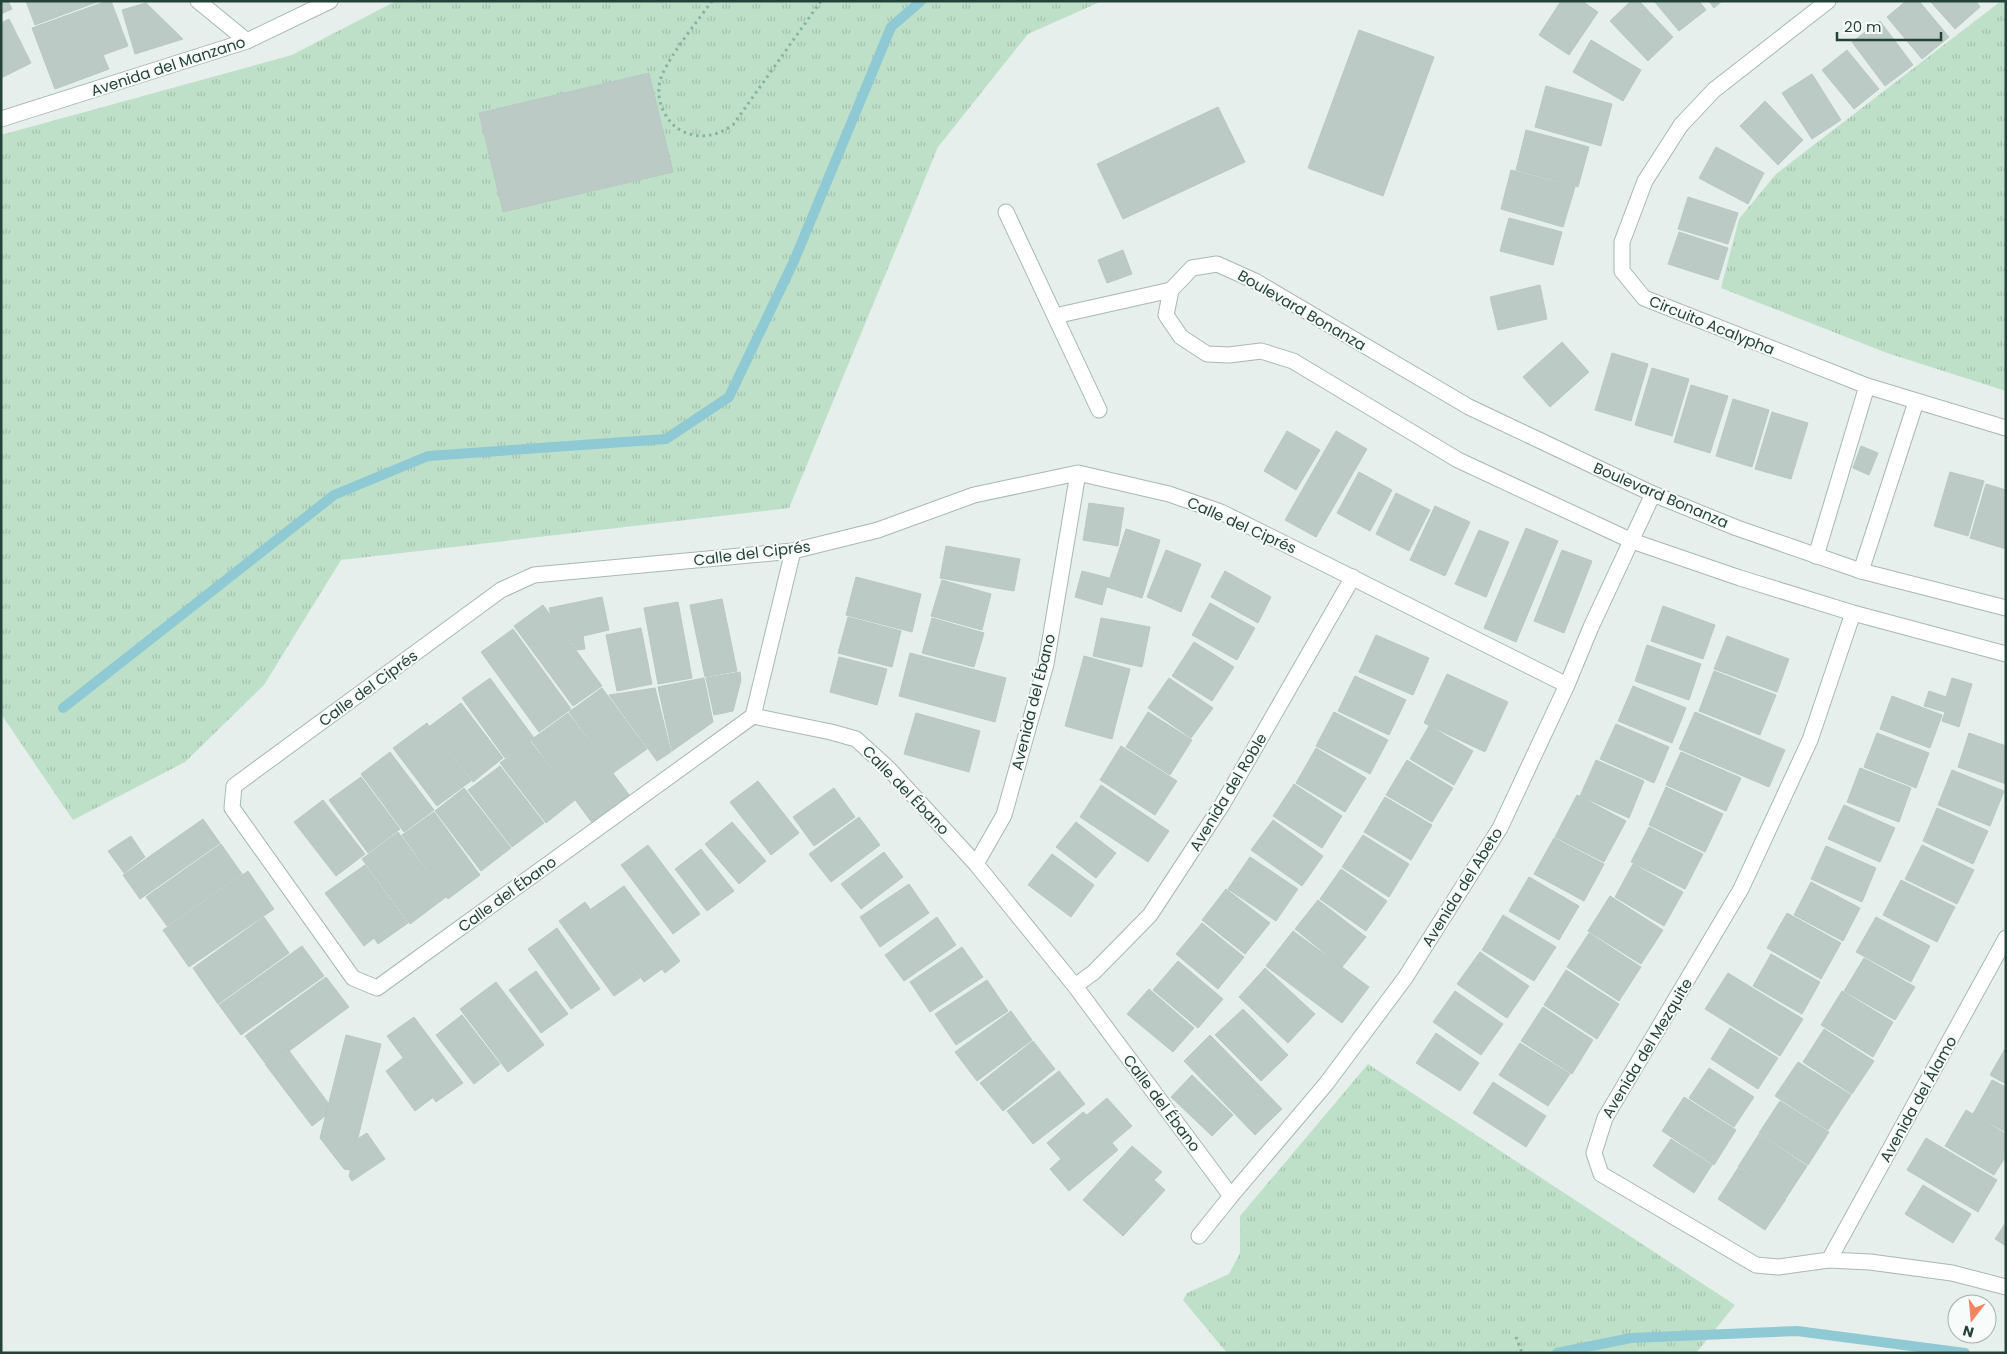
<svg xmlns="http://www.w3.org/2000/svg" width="2007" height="1354" font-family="Poppins,sans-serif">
  <defs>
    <pattern id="park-tufts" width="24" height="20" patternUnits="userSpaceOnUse" patternTransform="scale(1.25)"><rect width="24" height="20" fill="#bfe0c8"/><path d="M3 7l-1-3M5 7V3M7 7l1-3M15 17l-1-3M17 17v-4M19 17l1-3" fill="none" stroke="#a4c1ad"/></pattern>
  </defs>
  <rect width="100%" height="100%" fill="#e6efeb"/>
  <path fill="url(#park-tufts)" d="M396,1h706l-74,33 -90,113 -149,361 -448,52 -77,125 -79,77 -112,58 -72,-106v-579l291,-80z
    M2001,1h5v390l-119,-38 -166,-65 18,-69 37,-45z
    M1368,1064l367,241 -39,48h-469l-44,-53 4,-7 42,-19 11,-21v-37z"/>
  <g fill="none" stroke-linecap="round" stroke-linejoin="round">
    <path stroke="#8ec9d4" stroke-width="10" d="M63,708l271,-213 94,-39 238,-17 63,-42 65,-136 97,-234 30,-26
      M1557,1353l74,-15 166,-7 168,22"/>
  </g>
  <path fill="#bbcac4" stroke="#b8c9c2" d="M1,1h7l4,8 -11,5z
    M26,1h70l1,1 -62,23z
    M107,1h4l17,45 -25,9 6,14 -54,20 -23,-61z
    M1561,1h21l16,11 -29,43 -30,-20z
    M1631,1h8l34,36 -25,24 -38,-40z
    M1654,1h45l7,9 -27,21z
    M1709,1h13l-8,7z
    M1906,1h13l30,36 -27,22 -35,-42z
    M1930,1h46l4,6 -25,22z
    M146,3l37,36 -48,15 -13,-44z
    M9,19l22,44 -30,15v-55z
    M1880,21l33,44 -28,21 -33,-44z
    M1359,30l75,27 -51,139 -75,-28z
    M1591,40l50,30 -18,31 -50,-29z
    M1847,50l32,39 -25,20 -32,-39z
    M649,73l24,99 -170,40 -24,-99z
    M1812,74l29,46 -29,19 -30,-46z
    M1546,86l66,18 -11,42 -66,-19z
    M1765,101l38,39 -25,25 -38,-39z
    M1218,107l27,55 -122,57 -26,-55z
    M1526,130l63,17 -11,40 -62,-17z
    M1716,147l48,26 -16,31 -49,-26z
    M1511,170l64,17 -12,40 -62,-18z
    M1688,197l50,16 -10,31 -50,-15z
    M1509,218l53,14 -9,33 -53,-14z
    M1679,232l49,16 -10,32 -50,-16z
    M1123,250l9,24 -25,9 -9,-23z
    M1540,285l7,34 -49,11 -8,-33z
    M1562,342l27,30 -39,35 -27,-30z
    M1612,353l36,11 -17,57 -36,-11z
    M1652,368l37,11 -17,57 -37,-11z
    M1691,385l37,11 -18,57 -36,-11z
    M1733,399l36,11 -17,57 -36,-11z
    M1772,412l36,11 -17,56 -36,-10z
    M1287,431l33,19 -24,40 -32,-19z
    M1336,431l31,18 -51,88 -31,-17z
    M1861,446l17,7 -9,22 -16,-7z
    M1359,472l33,18 -22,41 -33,-18z
    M1950,472l34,9 -16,55 -34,-10z
    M1986,484l20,6v59l-36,-11z
    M1396,493l34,17 -21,41 -33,-17z
    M1089,503l35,5 -6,38 -35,-6z
    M1435,506l35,16 -25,54 -35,-16z
    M1526,528l32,13 -42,101 -32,-14z
    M1126,529l34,11 -18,58 -35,-11z
    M1479,530l30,12 -23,55 -31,-13z
    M946,546l74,13 -6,32 -74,-13z
    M1166,550l35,14 -20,48 -34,-15z
    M1562,550l30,11 -28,72 -30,-12z
    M1082,571l27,7 -7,27 -27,-8z
    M1225,571l46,26 -13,26 -47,-26z
    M856,577l65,17 -9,38 -66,-17z
    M942,580l49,14 -9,36 -51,-14z
    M602,597l7,33 -26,6 2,13 -8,1 -26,-35 -2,-7z
    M722,599l15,72 -32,6 -15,-72z
    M678,602l14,76 -34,6 -14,-76z
    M1210,603l45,25 -18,32 -45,-25z
    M543,605l59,81 -29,20 -59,-80z
    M1663,606l52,19 -12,34 -52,-18z
    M848,617l53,14 -9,36 -54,-14z
    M932,618l52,15 -10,34 -52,-14z
    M1101,618l49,9 -8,40 -49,-11z
    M641,628l11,56 -35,7 -11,-56z
    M513,629l58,80 -32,23 -58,-80z
    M1376,635l53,23 -16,37 -54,-23z
    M1727,636l62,23 -12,33 -63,-23z
    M1194,642l40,25 -22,34 -40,-25z
    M1647,645l54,19 -12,36 -54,-19z
    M910,653l96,25 -11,44 -96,-26z
    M1084,656l46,13 -18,70 -47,-13z
    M839,657l48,12 -10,36 -47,-13z
    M1714,671l62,24 -16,40 -61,-24z
    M740,672l1,8 -8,31 -19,4 -8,-37z
    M1447,674l61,28 -23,50 -61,-29z
    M1355,676l51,24 -17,35 -51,-24z
    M490,678l44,60 -29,20 -43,-60z
    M704,678l9,44 -41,29 -14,-64z
    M1169,678l44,30 -22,30 -43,-30z
    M1952,678l20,6 -13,43 -17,-6 3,-9 -21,-6 5,-15 17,6z
    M1633,686l53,22 -14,35 -54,-22z
    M602,688l45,61 -34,24 -44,-61z
    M655,688l16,64 -14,9 -48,-66z
    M1892,696l50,19 -12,33 -50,-19z
    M461,703l42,55 -30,24 -43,-56z
    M1148,712l44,28 -22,35 -44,-28z
    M1334,712l54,28 -18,34 -54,-28z
    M1695,712l90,38 -16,37 -90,-38z
    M568,713l62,83 -37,28 -62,-84z
    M916,713l64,18 -11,41 -65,-18z
    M427,723l44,58 -34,25 -44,-58z
    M1616,724l53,23 -15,36 -54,-24z
    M1429,726l44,25 -19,34 -44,-26z
    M1877,733l52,20 -13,35 -52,-21z
    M1969,733l37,13v38l-48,-17z
    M530,741l45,59 -29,23 -46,-60z
    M1121,746l56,35 -22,34 -55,-35z
    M1316,748l50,30 -21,34 -49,-29z
    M390,752l44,58 -30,22 -43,-58z
    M1681,752l60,26 -15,33 -60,-26z
    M1407,760l46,28 -21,34 -46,-27z
    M1596,760l48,21 -15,37 -49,-22z
    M500,766l44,57 -32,24 -44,-57z
    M1860,768l51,20 -12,34 -52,-20z
    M1952,770l52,21 -14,35 -52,-21z
    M361,777l39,52 -32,24 -39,-53z
    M758,781l41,52 -28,22 -41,-53z
    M1294,784l48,32 -20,32 -49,-32z
    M1101,785l68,46 -21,31 -68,-45z
    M1666,787l57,27 -18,38 -56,-27z
    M464,788l47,60 -30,23 -46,-60z
    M834,788l21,29 -41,29 -21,-29z
    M1577,795l49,26 -22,41 -49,-25z
    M1385,797l47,28 -21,35 -47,-28z
    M323,800l42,54 -29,22 -42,-54z
    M1844,805l51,23 -15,34 -52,-23z
    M1937,808l51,23 -15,33 -50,-23z
    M434,812l46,63 -32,24 -46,-64z
    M859,817l21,28 -49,37 -22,-28z
    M203,819l17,24 -80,56 -17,-24z
    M1273,820l50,36 -21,30 -51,-36z
    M732,822l34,39 -27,23 -34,-40z
    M1076,822l40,31 -20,25 -40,-31z
    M1649,827l54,27 -18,35 -54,-27z
    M398,832l48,65 -36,27 -48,-65z
    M1363,835l46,29 -20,33 -47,-30z
    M131,836l14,21 -21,16 -16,-22z
    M1554,838l50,26 -20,37 -50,-27z
    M221,844l21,30 -75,52 -21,-29z
    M648,845l52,69 -27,20 -52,-69z
    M1922,845l52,25 -17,34 -52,-25z
    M1826,846l50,22 -14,34 -51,-23z
    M701,849l33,42 -27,20 -32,-42z
    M884,852l19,25 -42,32 -20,-25z
    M1052,854l42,31 -23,32 -43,-32z
    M1250,857l48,32 -22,32 -48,-32z
    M1633,864l50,28 -19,34 -49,-29z
    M365,865l43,58 -30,21 -4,-6 -10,8 -39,-53z
    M1341,869l46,32 -21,30 -46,-32z
    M248,871l26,38 -85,58 -26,-37z
    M1529,877l50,29 -20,34 -50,-29z
    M1901,880l54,27 -18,35 -54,-27z
    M1811,882l49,26 -17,33 -49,-26z
    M909,884l20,29 -49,34 -20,-30z
    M624,886l56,75 -15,12 -3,-4 -18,13 -53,-73z
    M1226,889l44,34 -25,31 -43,-34z
    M1610,896l53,34 -22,34 -53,-33z
    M1318,900l48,37 -24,30 -47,-38z
    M585,902l55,76 -26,18 -55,-75z
    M1787,913l54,30 -20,36 -54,-31z
    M1503,915l53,32 -22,34 -52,-31z
    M264,917l25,36 -71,51 -25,-36z
    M937,917l19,28 -52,36 -19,-26z
    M1876,917l54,29 -19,36 -55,-30z
    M1202,923l42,34 -26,32 -42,-35z
    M557,928l43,61 -29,20 -43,-60z
    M1293,931l76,56 -27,36 -76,-57z
    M1589,933l52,34 -22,34 -52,-34z
    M302,946l22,30 -83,59 -22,-30z
    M962,947l21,30 -53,35 -20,-30z
    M1480,952l49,34 -22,32 -50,-34z
    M1771,954l49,28 -18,32 -49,-28z
    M1864,958l51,29 -20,33 -51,-29z
    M1178,961l45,38 -25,29 -45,-38z
    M1265,968l50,46 -27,29 -49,-46z
    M1566,970l53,34 -22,35 -53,-34z
    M536,971l32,43 -27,19 -32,-43z
    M1728,973l75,46 -23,37 -75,-47z
    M326,977l23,30 -60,44 -2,-3 -22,15 -20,-27z
    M987,980l21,31 -52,34 -21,-31z
    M496,982l48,63 -36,27 -48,-63z
    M1149,989l45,39 -21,24 -46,-38z
    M1455,991l48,33 -22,31 -48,-33z
    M1842,991l51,31 -20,35 -52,-32z
    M1543,1007l50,33 -21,34 -51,-33z
    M1243,1009l45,46 -27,26 -46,-46z
    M1011,1011l21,29 -55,41 -22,-29z
    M462,1015l38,49 -26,20 -38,-49z
    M414,1017l49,66 -27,19 -49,-66z
    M1730,1028l48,30 -20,31 -47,-30z
    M1824,1029l50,32 -22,33 -49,-32z
    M1436,1033l43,30 -19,28 -44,-28z
    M346,1035l35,9 -31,126 -6,-1 -24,-31z
    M1210,1035l72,74 -27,26 -71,-74z
    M1033,1041l22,28 -52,42 -23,-28z
    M1520,1043l50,31 -22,32 -49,-31z
    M2006,1047v37l-16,-9z
    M287,1048l42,56 -4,12 -13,10 -47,-62z
    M403,1058l29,40 -17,13 -29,-40z
    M1798,1062l53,33 -23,35 -53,-34z
    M1709,1068l45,29 -20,30 -45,-29z
    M1059,1071l26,33 -52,40 -26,-33z
    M1192,1075l41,40 -21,21 -41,-39z
    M1992,1080l14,7v45l-33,-18z
    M1493,1082l53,34 -20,31 -53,-34z
    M1684,1097l52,33 -22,35 -52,-34z
    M1107,1098l25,28 -20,17 6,7 -49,41 -19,-22 11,-10 -14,-16 36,-31 4,3z
    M1780,1101l49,31 -21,33 -49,-32z
    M1966,1110l40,24v22l-12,19 -49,-29z
    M367,1133l18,26 -33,22 -3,-5 10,-38z
    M1759,1134l48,32 -21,32 -48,-31z
    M1926,1138l71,42 -19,32 -71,-42z
    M1671,1139l41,26 -18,28 -41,-27z
    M1132,1146l30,26 -8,8 11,10 -42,46 -40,-36z
    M1738,1168l48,31 -21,31 -47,-31z
    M1923,1185l48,29 -18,29 -48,-29z
    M2006,1222v24l-11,-7z"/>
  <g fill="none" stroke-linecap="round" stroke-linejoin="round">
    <g stroke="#a8b8b2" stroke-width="17">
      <path id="service" d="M1006,212l93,198
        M1055,316l116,-26"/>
    </g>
    <g stroke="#a8b8b2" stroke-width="17">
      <path id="minor" d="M198,1l49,40
        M1828,1l-114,89 -33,35 -36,56 -23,61v29l22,27 223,88 139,42
        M1,119l246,-78 83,-40
        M1816,556l51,-170
        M1861,571l55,-169
        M1853,613l-43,127 -69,149 -136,229 -11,35 7,21 155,91 22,2 51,-7 41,2 82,11 54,14
        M753,716l40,-165
        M976,864l28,-49 42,-151 32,-191
        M1075,986l19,-14 56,-57 72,-110 131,-228
        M1231,1196l-156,-210 -99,-122 -88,-96 -32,-29 -25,-7 -78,-16 -376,272 -24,-10 -121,-170 2,-22 267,-196 33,-15 259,-24 85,-21 96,-35 104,-22 91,21 52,18 346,173
        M1199,1236l32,-40 95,-112 79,-106 95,-150 67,-143 24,-58 62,-133
        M1829,1260l177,-322"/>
    </g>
    <g stroke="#a8b8b2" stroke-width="17">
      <path id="tertiary" d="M2006,608l-145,-37 -124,-43 -84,-34 -184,-87 -214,-126 -38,-17 -25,4 -21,22 -5,25 15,22 26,17 22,1 32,-4 32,10 165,99 174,81 108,37 113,35 153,41"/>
    </g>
    <path stroke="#86b3a5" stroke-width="3" stroke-dasharray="2.5 4" stroke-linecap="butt" d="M712,1c-16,22 -39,50 -50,74 -5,12 -4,26 2,37 4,8 10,15 18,19 19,9 34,5 51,-6l88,-124
      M1516,1337l6,16"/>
    <use href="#service" stroke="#fff" stroke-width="15"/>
    <use href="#minor" stroke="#fff" stroke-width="15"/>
    <use href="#tertiary" stroke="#fff" stroke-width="15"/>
  </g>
  <g text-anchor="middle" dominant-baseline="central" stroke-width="4" stroke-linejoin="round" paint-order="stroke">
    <g font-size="15" fill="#24423a" stroke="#f7fbf9">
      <text transform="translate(168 66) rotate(-18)">Avenida del Manzano</text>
      <text transform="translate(1302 310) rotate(30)">Boulevard Bonanza</text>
      <text transform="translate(1712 325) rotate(22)">Circuito Acalypha</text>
      <text transform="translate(1661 495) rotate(23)">Boulevard Bonanza</text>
      <text transform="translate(1242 525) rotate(24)">Calle del Ciprés</text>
      <text transform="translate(752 553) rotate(-7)">Calle del Ciprés</text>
      <text transform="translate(368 688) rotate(-36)">Calle del Ciprés</text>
      <text transform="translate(1033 702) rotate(-76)">Avenida del Ébano</text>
      <text transform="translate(906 790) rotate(46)">Calle del Ébano</text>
      <text transform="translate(1228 792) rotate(-59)">Avenida del Roble</text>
      <text transform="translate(1462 887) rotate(-58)">Avenida del Abeto</text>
      <text transform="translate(507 894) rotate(-36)">Calle del Ébano</text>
      <text transform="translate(1647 1048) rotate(-59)">Avenida del Mezquite</text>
      <text transform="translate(1918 1099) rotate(-61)">Avenida del Álamo</text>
      <text transform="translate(1162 1103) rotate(53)">Calle del Ébano</text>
    </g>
  </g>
  <rect width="2007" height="1354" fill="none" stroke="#24423a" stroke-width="5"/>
  <g transform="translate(1972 1319) rotate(196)"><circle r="24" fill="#f7fbf9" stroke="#a3b1ad"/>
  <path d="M0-4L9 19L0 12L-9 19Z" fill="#f4845f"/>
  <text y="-8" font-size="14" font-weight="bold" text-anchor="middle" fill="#24423a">N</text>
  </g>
  <path d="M1837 32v8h104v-8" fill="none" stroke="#24423a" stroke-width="2.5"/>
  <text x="1844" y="32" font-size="15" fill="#24423a" stroke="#f7fbf9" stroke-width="4" paint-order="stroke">20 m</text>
</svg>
